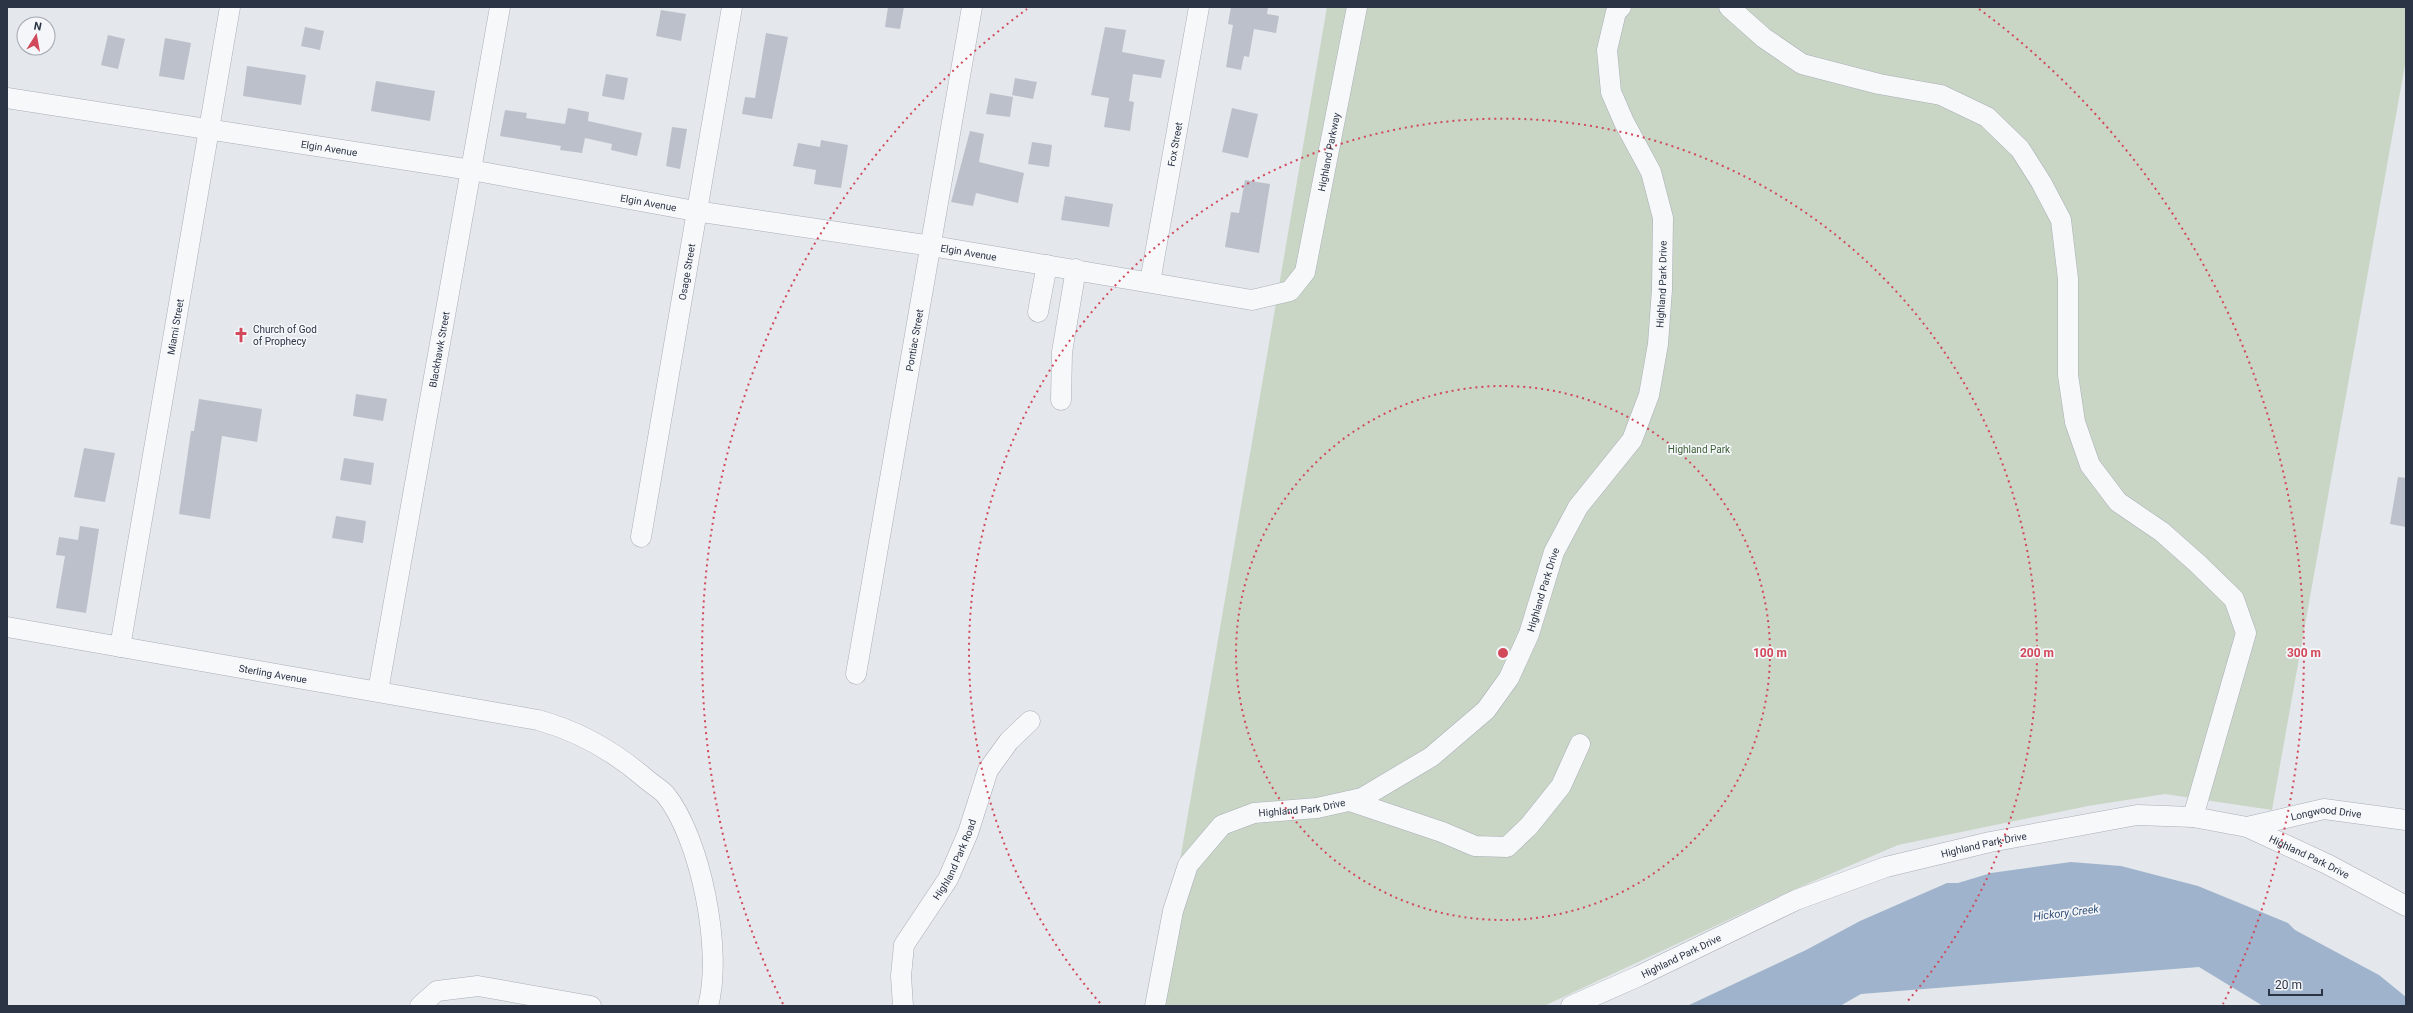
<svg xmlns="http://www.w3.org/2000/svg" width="2413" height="1013" font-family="Roboto,sans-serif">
  <rect width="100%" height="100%" fill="#e4e7ec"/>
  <path fill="#c9d6c5" d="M1327,7h1079v52l-134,751 -107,-16 -77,12 -190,39 -112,48 -242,113h-378l13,-140z"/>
  <path fill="#9fb4cc" d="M2071,862l50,4 77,20 90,37 7,7 84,45 27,22v9h-143l-64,-39 -338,27 -21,12h-153l119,-56 54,-29 87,-38h11l33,-10z"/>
  <path fill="#bbc0ca" d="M888,7h16l-4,22 -15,-2z
    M1231,7l37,1 -1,6 12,2 -3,17 -22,-4 -5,28 -5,-1 -3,14 -15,-3 7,-42 -5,-1z
    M661,10l25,4 -5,27 -25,-5z
    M305,27l19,4 -4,19 -19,-4z
    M1105,27l21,3 -4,22 43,8 -4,18 -28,-4 -4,27 5,1 -4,29 -26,-4 5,-29 -18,-3z
    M766,33l22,4 -16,82 -30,-5 3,-17 10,1z
    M108,35l17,4 -7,30 -17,-4z
    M165,38l26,5 -7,37 -25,-4z
    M247,66l59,9 -5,30 -58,-9z
    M606,74l22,4 -4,22 -22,-4z
    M1015,78l22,4 -4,17 -21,-4z
    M376,81l59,10 -5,30 -59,-10z
    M990,93l23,4 -3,20 -24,-3z
    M568,108l21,4 -1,9 54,12 -5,23 -26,-6 1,-6 -27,-6 -3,15 -22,-3 1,-4 -61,-10 5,-26 22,3 -1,5 39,6z
    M1232,108l26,6 -10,44 -26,-6z
    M672,127l15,2 -7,40 -14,-3z
    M970,131l14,3 -5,28 45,11 -6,30 -42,-10 -3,13 -22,-4z
    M821,140l27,5 -7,43 -27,-4 2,-14 -23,-4 5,-23 22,4z
    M1032,142l20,3 -3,22 -21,-3z
    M1245,180l25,4 -11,69 -34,-6 6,-35 8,1z
    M1065,196l48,8 -4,23 -48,-7z
    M356,394l31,5 -4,22 -30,-5z
    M199,399l63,10 -5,33 -35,-6 -12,83 -31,-5 12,-83h3z
    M84,448l31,5 -10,49 -31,-5z
    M344,458l30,5 -3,22 -31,-5z
    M2398,477l8,1v49l-16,-3z
    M336,516l30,5 -3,22 -31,-5z
    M80,526l19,3 -13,84 -30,-5 9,-52 -9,-1 3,-18 19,3z"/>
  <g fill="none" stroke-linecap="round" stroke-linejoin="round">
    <g stroke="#a9aeb7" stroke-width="21">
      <g id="minor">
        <path d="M1729,7l35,31 38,26 77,20 62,11 46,22 33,32 21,33 20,38 7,59v96l7,47 15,43 28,37 44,30 35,31 37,36 12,34 -53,184"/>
        <path id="s1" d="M7,98l464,72 224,41 237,35 320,54 38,-9 15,-19 52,-265"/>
        <path id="s2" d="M1150,282l49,-275"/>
        <path d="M1038,312l9,-47"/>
        <path d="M1061,400l1,-48 14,-83"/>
        <path id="s3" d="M641,537l91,-530"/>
        <path id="s4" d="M7,627l531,93c40,11 77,32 108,59 6,5 14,10 19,15 36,44 58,158 43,212"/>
        <path id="s5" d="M120,647l110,-640"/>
        <path id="s6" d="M856,674l116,-667"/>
        <path id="s7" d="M378,691l122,-684"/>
        <path d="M1350,801l92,31 33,14 32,1 22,-21 32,-40 19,-42"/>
        <path id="s8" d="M2247,827l77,-18 82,11"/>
        <path d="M420,1006l17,-15 41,-5 113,20"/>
        <path id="s9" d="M903,1006l-2,-30 3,-31 44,-66 20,-46 20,-63 21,-29 21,-20"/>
        <path id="s10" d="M1155,1006l18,-95 15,-46 34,-40 32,-12 63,-5 45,-10 69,-41 55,-47 23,-32 20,-44 25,-82 24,-45 54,-67 17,-45 9,-51 4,-55 1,-71 -12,-46 -27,-50 -13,-30 -4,-42 9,-38 5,-5"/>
        <path id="s11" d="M1571,1006l68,-30 157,-76 90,-33 104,-25 147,-27 56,2 54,10 80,37 79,42"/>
      </g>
    </g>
    <use href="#minor" stroke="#f7f8fa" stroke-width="20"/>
  </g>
  <g fill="none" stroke="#d1495b" stroke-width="2" stroke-dasharray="2 4">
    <circle cx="1503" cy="653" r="267"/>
    <path d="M1100 1003A534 534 0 1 1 1906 1003"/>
    <path d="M783 1004A801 801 0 0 1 1027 9M1979 9A801 801 0 0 1 2223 1004"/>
  </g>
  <defs>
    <g id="church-bare" transform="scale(1.2)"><path d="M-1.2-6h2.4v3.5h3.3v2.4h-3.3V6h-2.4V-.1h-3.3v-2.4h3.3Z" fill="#d1495b" stroke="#f4f6f9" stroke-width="2.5" paint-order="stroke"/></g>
  </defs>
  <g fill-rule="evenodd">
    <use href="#church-bare" x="241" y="335"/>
  </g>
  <g text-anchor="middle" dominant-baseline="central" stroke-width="3.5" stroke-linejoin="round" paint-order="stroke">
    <g font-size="10" fill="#2b3445" stroke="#f4f6f9">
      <text stroke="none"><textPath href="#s2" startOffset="140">Fox Street</textPath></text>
      <text stroke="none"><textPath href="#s1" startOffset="326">Elgin Avenue</textPath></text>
      <text stroke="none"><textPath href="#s1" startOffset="1447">Highland Parkway</textPath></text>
      <text stroke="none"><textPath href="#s1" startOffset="650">Elgin Avenue</textPath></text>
      <text stroke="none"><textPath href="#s1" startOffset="974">Elgin Avenue</textPath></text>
      <text stroke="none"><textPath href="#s3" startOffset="269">Osage Street</textPath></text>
      <text stroke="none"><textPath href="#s10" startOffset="964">Highland Park Drive</textPath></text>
      <text stroke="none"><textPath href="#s5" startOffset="325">Miami Street</textPath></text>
      <text stroke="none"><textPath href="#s6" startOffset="339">Pontiac Street</textPath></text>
      <text stroke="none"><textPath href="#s7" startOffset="347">Blackhawk Street</textPath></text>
      <text stroke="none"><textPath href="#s10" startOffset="628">Highland Park Drive</textPath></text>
      <text stroke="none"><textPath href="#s4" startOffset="270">Sterling Avenue</textPath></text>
      <text stroke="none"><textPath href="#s10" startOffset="280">Highland Park Drive</textPath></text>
      <text stroke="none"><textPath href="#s8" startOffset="81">Longwood Drive</textPath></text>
      <text stroke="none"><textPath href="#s11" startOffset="445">Highland Park Drive</textPath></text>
      <text stroke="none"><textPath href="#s11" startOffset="781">Highland Park Drive</textPath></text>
      <text stroke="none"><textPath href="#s9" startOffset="161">Highland Park Road</textPath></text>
      <text stroke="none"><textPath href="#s11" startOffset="121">Highland Park Drive</textPath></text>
    </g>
    <g font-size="10" fill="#2b3445" stroke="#f4f6f9" text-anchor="start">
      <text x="253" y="329">Church of God<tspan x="253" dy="12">of Prophecy</tspan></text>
    </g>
    <g font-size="10" fill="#3f6138" stroke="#f4f6f9">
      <text x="1699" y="449">Highland Park</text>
    </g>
    <g font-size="11" font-style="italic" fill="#34527a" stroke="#f4f6f9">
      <text transform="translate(2066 913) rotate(-7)">Hickory Creek</text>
    </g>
  </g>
  <circle cx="1503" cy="653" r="6" fill="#d1495b" stroke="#f4f6f9" stroke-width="2"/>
  <g font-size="12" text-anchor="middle" font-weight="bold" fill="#d1495b" stroke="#f4f6f9" stroke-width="3.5" stroke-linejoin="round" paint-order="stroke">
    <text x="1770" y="657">100 m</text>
    <text x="2037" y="657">200 m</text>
    <text x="2304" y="657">300 m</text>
  </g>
  <rect width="2413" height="1013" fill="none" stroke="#2b3445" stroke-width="16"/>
  <g transform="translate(36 36) rotate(11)"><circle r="19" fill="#f4f6f9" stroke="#a4a8b1"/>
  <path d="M0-3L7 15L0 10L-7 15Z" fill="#d1495b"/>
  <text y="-6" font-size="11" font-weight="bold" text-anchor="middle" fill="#2b3445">N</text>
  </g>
  <path d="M2269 989v6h53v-6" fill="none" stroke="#2b3445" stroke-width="2"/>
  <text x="2275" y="989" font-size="12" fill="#2b3445" stroke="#f4f6f9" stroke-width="3" paint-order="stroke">20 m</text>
</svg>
